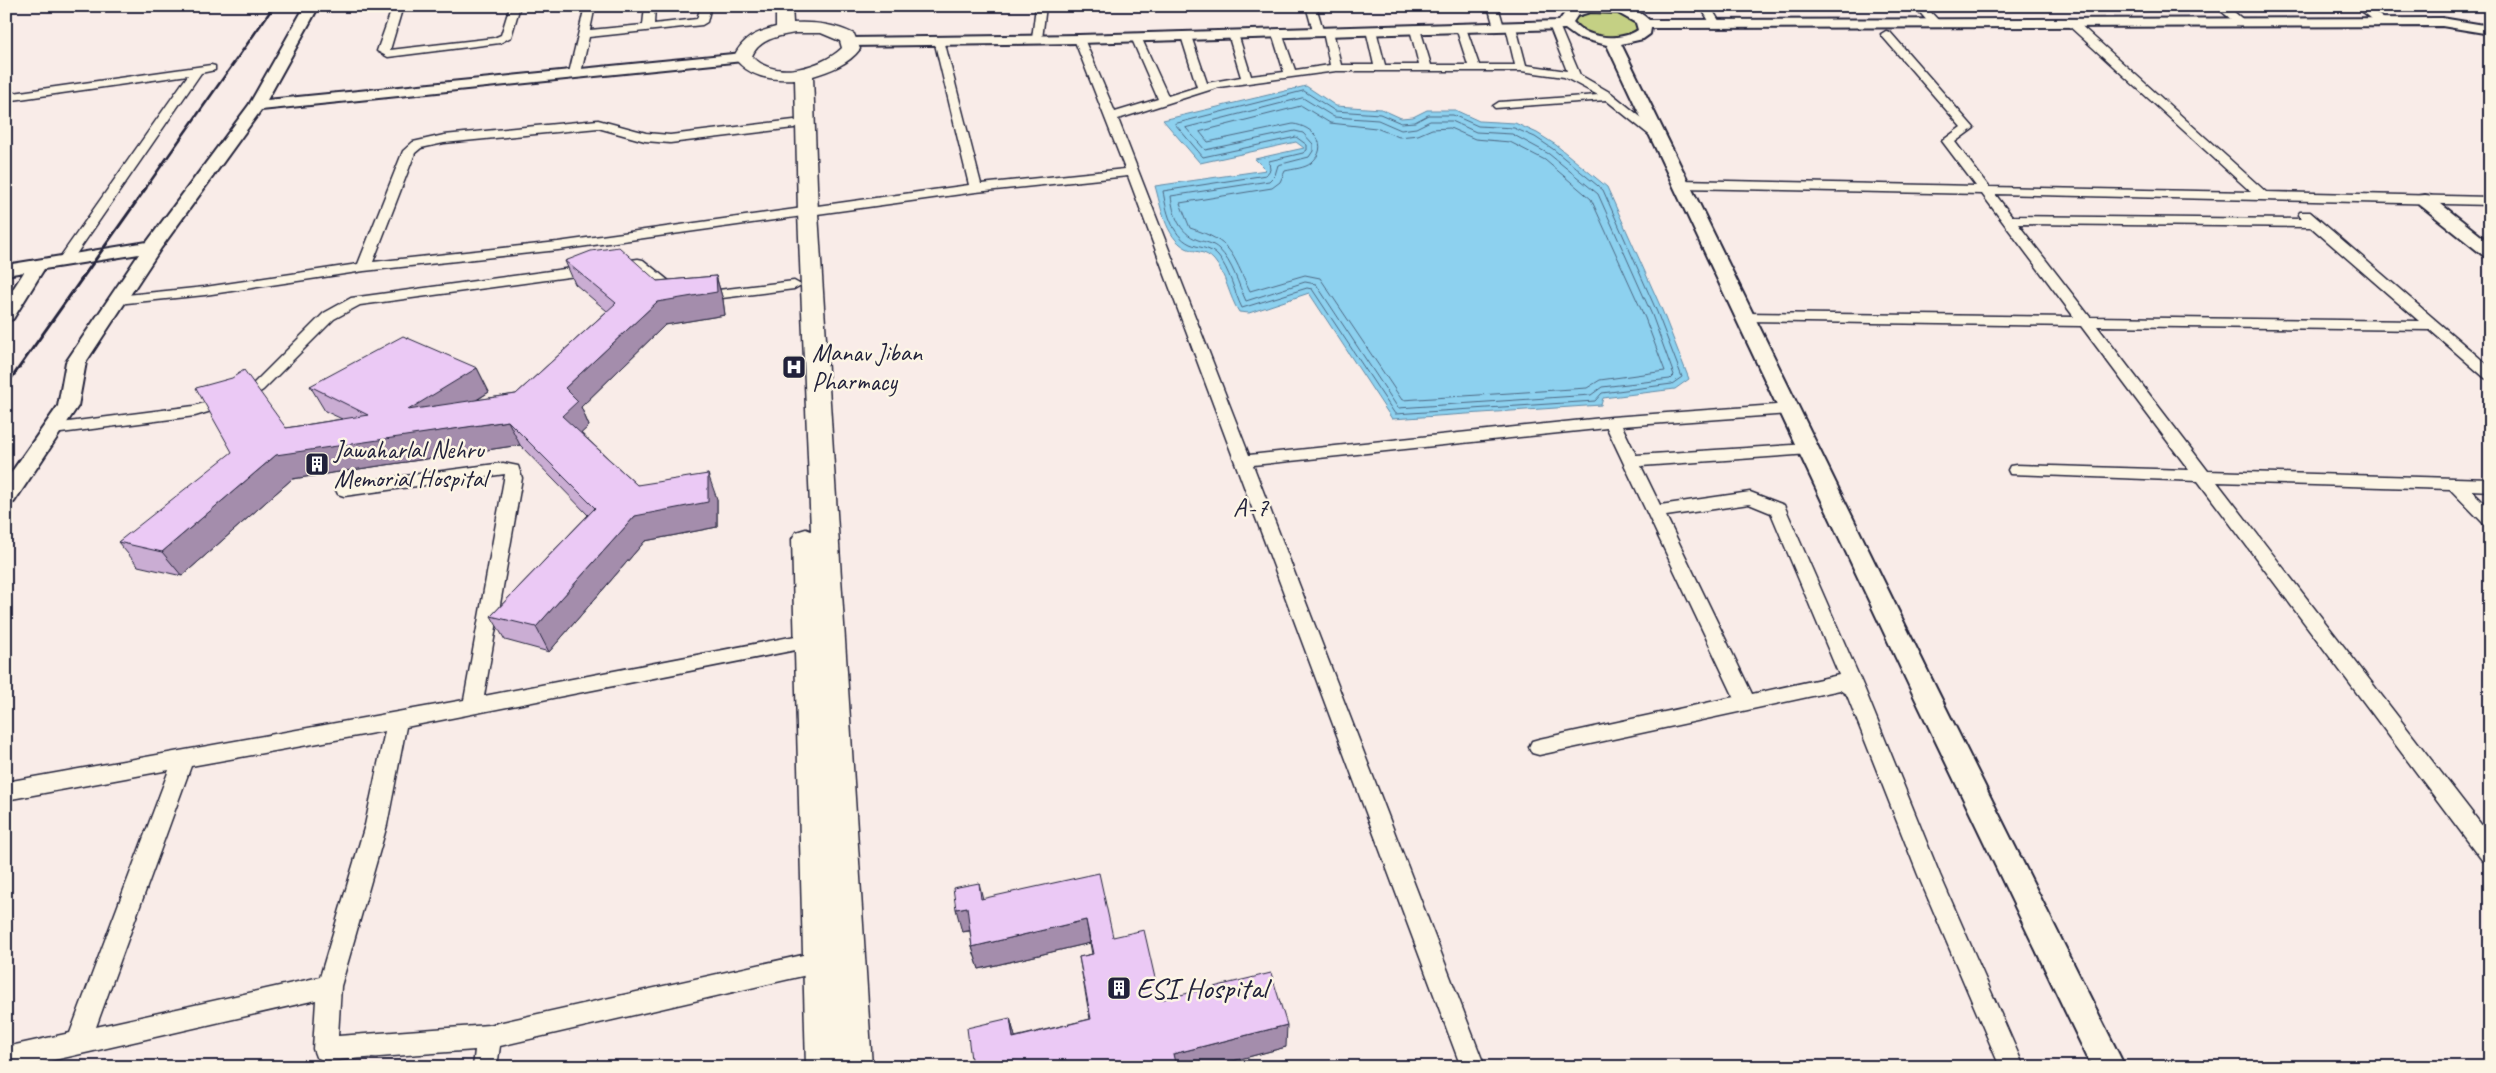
<svg xmlns="http://www.w3.org/2000/svg" width="2496" height="1073" font-family="Caveat,sans-serif">
  <rect width="100%" height="100%" fill="#f9ece8"/>
  <filter id="ink" filterUnits="userSpaceOnUse"><feTurbulence type="fractalNoise" baseFrequency=".02" numOctaves="2"/><feDisplacementMap in="SourceGraphic" scale="10" xChannelSelector="R" yChannelSelector="G"/><feConvolveMatrix kernelMatrix="1 2 1 2 8 2 1 2 1" color-interpolation-filters="sRGB"/></filter>
  <g filter="url(#ink)">
    <path fill="#c4d084" stroke="#737960" d="M1606,9l25,7 10,13c-22,14 -51,11 -70,-7l6,-8z"/>
    <path fill="#8dd1ef" stroke="#628ba7" d="M1306,86l30,20 45,3 20,9 12,-1 14,-7h28l24,11 36,2 22,10 19,12 51,42 55,123 27,69 -14,10 -72,9 -2,7 -209,14 -83,-126 -60,20 -10,-1c-10,-15 -13,-38 -25,-52 -9,-10 -18,-7 -28,-12 -21,-11 -25,-42 -31,-62l111,-16 -11,-11 49,-11 -8,-6 -96,21 -37,-43z"/>
    <g fill="none" stroke-linecap="round" stroke-linejoin="round">
      <path stroke="#4d6883" stroke-width="1" d="M1304,91l31,20 45,3 21,9 14,-1 13,-7h25l25,11 36,2 21,9 18,12 50,41 54,122 25,65 -10,7 -70,9 -7,8 -200,13 -83,-125 -5,-1 -65,20c-8,-16 -12,-38 -24,-52 -8,-9 -19,-8 -28,-12 -19,-9 -24,-35 -27,-53l103,-16 4,-5 -1,-9 34,-8 4,-3v-5l-11,-8 -93,20 -28,-33z
        M1303,98l31,19 44,3 23,10 15,-2 14,-7h22l24,11 36,2 37,20 49,40 54,121 22,60 -4,4 -68,8 -11,8 -193,13 -82,-124 -11,-2 -59,19c-8,-17 -13,-38 -27,-52 -6,-6 -14,-7 -21,-9 -19,-7 -25,-26 -27,-44l98,-15 6,-6 3,-10 31,-8 4,-6v-7l-10,-11 -8,-2 -90,19 -19,-22z
        M1302,106l28,17 46,5 23,9 19,-2 14,-6 18,-1 25,11 35,3 35,18 46,39 54,119 20,53 -65,9 -13,8 -185,12 -82,-122 -15,-3 -55,16c-19,-39 -17,-49 -60,-63l-10,-25 92,-15 8,-6 5,-11c8,-2 21,-3 26,-8 20,-17 2,-37 -18,-39l-85,18 -8,-10z"/>
      <g stroke="#22223b" stroke-width="3">
        <path id="minor" d="M393,6h10l-13,44 104,-12 7,-3 9,-29h10l-9,31 -11,6 -112,14 -11,-6z
          M585,6h10l-5,24 53,-5 2,-19h10l-1,18 43,-5 4,-13h10l-4,16 -5,3 -113,12 -8,36 -6,3 -6,-3z
          M1036,6h10l-4,33 -5,3 -5,-3z
          M1306,6h10l7,24 5,-2 5,3 8,34h33l-8,-35 5,-3 5,3 9,35h34l-9,-36 5,-3 5,3 11,36h37l-12,-37 5,-3 5,3 13,37h36l-9,-38 5,-3 5,3 10,38 41,6 -18,-46 1,-2h8l22,52 31,18 52,42 -6,4 -4,-1 -47,-38 -111,8 -2,-2 6,-4 99,-7 -34,-18 -43,-6h-185l-117,16 -101,32 131,336 363,-38 177,-13 6,1 2,4 -8,5 -167,12 14,29 173,-11 6,1 2,4 -2,4 -6,1 -168,12 19,39 90,-13 34,13 81,185 75,185 84,192h-24l-82,-192 -71,-180 -7,-5 -301,65 -7,-2 -3,-6 3,-6 7,-2 195,-42 -127,-269 -354,37 232,602h-24l-333,-891 -152,16 -418,58 -194,21 -159,24 -88,9 -7,-4 7,-4 88,-9 153,-23 45,-113 10,-9 31,-7 154,-15 48,13 24,2 124,-15 6,4 -6,4 -124,15 -25,-2 -47,-13 -154,15 -23,5 -6,5 -42,109 185,-20 411,-57 -35,-145 5,-3 5,3 37,144 144,-15 -51,-130 1,-2 4,-1 5,3 31,73 43,-13 -27,-62 5,-3 5,3 27,59 29,-9 -16,-51 5,-3 5,3 16,47 34,-6 -13,-43 5,-3 5,3 13,42 33,-4 -12,-39 5,-3 5,3 13,37 35,-5 -7,-33 -5,2 -5,-3zM1749,504l22,9 68,162 -87,19 -86,-178z
          M1488,6h10l6,21 -1,2h-8l-1,-2z
          M1700,6h10l11,18 -1,2h-8z
          M1914,6h11l14,15v4h-8z
          M2215,6h12l19,16 -1,2h-8z
          M2355,6h12l21,16 -1,2h-8z
          M2072,20l4,1 190,171 224,5v8l-495,-11 17,22 290,3 -4,-4 2,-3h10l180,155v13l-5,-2 -55,-48 -333,-4 111,145 282,8v12l-19,-1 19,19v17l-6,-2 -34,-35 -233,-7 273,354v26l-8,-2 -284,-379 -188,-7 -2,-4 2,-4 6,-1 173,5 -108,-144 -337,-5 -7,-4 7,-4 330,4 -92,-123 -301,-6 -6,-4 6,-4 295,6 -34,-45 19,-14 -79,-91 -1,-2 5,-3 4,1 84,96 -19,14 34,45 262,5 -183,-167v-4zM2018,224l293,3 108,94 -329,-4z
          M211,65l4,1v4l-14,3 -131,190h-10l-2,-3 130,-185 -182,26v-7z
          M638,259l5,1 42,34 109,-13 7,4 -7,4 -112,14 -5,-1 -42,-34 -275,37 -26,14 -71,71 -16,10 -52,16 -142,18 -6,-1 -2,-4 2,-4 6,-1 141,-18 41,-12 18,-10 71,-71 27,-15z
          M503,463l15,3 4,12 -38,218 327,-63 7,2 2,5 -2,5 -7,2 -405,80 -19,98 -46,161 -3,50 151,-11 336,-75 8,3 4,8 -4,8 -333,77 -3,21h-24l2,-17 -150,11 -9,-4 -3,-8 3,-49 -292,67h-18v-20l64,-14 99,-263 -163,30v-18l458,-82 41,-226 -161,22 -6,-2 -2,-4 2,-4 6,-2zM385,731l-20,94 -45,152 -224,50 95,-261z"/>
      </g>
      <g stroke="#22223b" stroke-width="4">
        <path id="tertiary" d="M305,6h14l-52,94 476,-47 7,4 -7,4 -482,49 -100,138 -75,114 -8,44 -64,96 -8,2v-24l52,-74 8,-44 73,-108 -95,15 -31,50 -7,2v-21l18,-28 -18,3v-10l141,-23 102,-137z
          M1577,6c24,0 54,-5 72,14l793,-2 48,8v8l-48,-8 -791,2 -1,6 -7,5 -22,5 316,646 188,377h-33l-181,-377 -304,-645 -31,-8 -11,-8 -486,14 -229,3 -7,-4 7,-4 229,-3 480,-14 8,-11zM1590,12l28,1 18,10 2,7c-18,12 -51,9 -65,-8l4,-6z
          M2425,195l6,1 59,47v14l-6,-1 -65,-52 -2,-4 2,-4z"/>
      </g>
      <g stroke="#22223b" stroke-width="3">
        <path id="primary" d="M776,6h16l1,17c22,-1 41,1 61,11l6,15c-11,15 -30,22 -47,27l5,137 54,854h-66l-14,-528 4,-7 10,-3 5,2 -13,-318 -3,-134c-24,1 -46,-1 -61,-22 8,-19 23,-25 42,-30zM795,33h26l19,8 2,7c-21,20 -68,33 -90,8 7,-17 27,-20 43,-23z"/>
      </g>
      <use href="#minor" fill="#fcf5e5" fill-rule="evenodd"/>
      <use href="#tertiary" fill="#fcf5e5" fill-rule="evenodd"/>
      <use href="#primary" fill="#fcf5e5" fill-rule="evenodd"/>
      <path stroke="#22223b" stroke-width="2.5" d="M145,189l129,-183"/>
      <path stroke="#22223b" stroke-width="3" d="M6,386l140,-198"/>
    </g>
    <path fill="#caadd3" stroke="#22223b" d="M565,261l92,20 59,-5 7,24 2,15 -60,10 -84,82 8,19 -8,7 56,52 80,14v28l-72,14 -96,111 -44,-12 -14,-24 97,-101 -68,-70 -228,34 -110,97 -44,-10 -20,-24 168,-114 56,-9 -17,-8 -15,-25 167,-18 12,24 -12,8 39,-6 91,-83 -32,-27z
      M979,883l4,16 130,38 47,63 126,47 -76,20h-238l38,-49 5,19 75,-18 -11,-62 13,-3 -2,-11 -111,26 -7,-22 -2,-16 -8,1z"/>
    <path fill="#a48dac" stroke="#22223b" d="M716,276l7,24 2,15 -60,10 -84,82 8,19 -16,15 -11,-25 3,-28 92,-86z
      M477,368l12,24 -66,41 85,-12 12,24 -228,34 -110,97 -20,-24 114,-97z
      M708,474l9,25v28l-72,14 -96,111 -13,-25 99,-111z
      M967,907l6,23 -11,2 -6,-23z
      M1086,920l4,23 -111,26 -7,-22z
      M1010,1018l6,22 -3,-2z
      M1287,1025l-1,22 -76,20h-36l-1,-13z"/>
    <path fill="#ebc9f5" stroke="#22223b" d="M619,247l38,34 59,-5 1,16 -60,10 -92,86 13,13 -16,15 75,69 71,-11v28l-73,14 -99,111 -45,-11 104,-108 -87,-87 -232,34 -114,97 -44,-10 114,-90 -36,-64 36,-10 12,-8 42,58 82,-13 -58,-29 93,-50 74,32 -69,42 108,-16 100,-91 -51,-42 26,-10z
      M1099,873l14,64 31,-7 16,70 111,-27 16,52 -114,29 3,13h-204l-5,-39 43,-10 3,20 78,-19 -12,-62 14,-3 -7,-34 -114,27 -5,-40 -11,2 -3,-21 26,-5 2,16z"/>
  </g>
  <defs>
    <g id="hospital-square" transform="scale(1.25)"><rect x="-9" y="-9" width="18" height="18" rx="4" fill="#22223b" stroke="#fcf5e5"/><path d="M-5-5h3v3.5h4V-5h3V5h-3V1.5h-4V5h-3Z" fill="#fff"/></g>
    <g id="building-square" transform="scale(1.25)"><rect x="-9" y="-9" width="18" height="18" rx="4" fill="#22223b" stroke="#fcf5e5"/><path d="M-4-6H4V6H1V3H-1V6H-4ZM-2.5-4.3h1.7v1.8h-1.7ZM.8-4.3h1.7v1.8H.8ZM-2.5-1h1.7V.8h-1.7ZM.8-1h1.7V.8H.8Z" fill="#fff"/></g>
  </defs>
  <g fill-rule="evenodd">
    <use href="#hospital-square" x="794" y="367"/>
    <use href="#building-square" x="317" y="464"/>
    <use href="#building-square" x="1119" y="988"/>
  </g>
  <g text-anchor="middle" dominant-baseline="central" stroke-width="5" stroke-linejoin="round" paint-order="stroke">
    <g font-size="25" fill="#22223b" stroke="#fcf5e5" text-anchor="start">
      <text x="812" y="353">Manav Jiban<tspan x="812" dy="29">Pharmacy</tspan></text>
      <text x="334" y="450">Jawaharlal Nehru<tspan x="334" dy="29">Memorial Hospital</tspan></text>
    </g>
    <g font-size="26" letter-spacing="1" fill="#22223b" stroke="#fcf5e5">
      <text x="1251" y="507">A-7</text>
    </g>
    <g font-size="30" fill="#22223b" stroke="#fcf5e5" text-anchor="start">
      <text x="1136" y="988">ESI Hospital</text>
    </g>
  </g>
  <rect width="2496" height="1073" fill="none" stroke="#fcf5e5" stroke-width="25"/>
  <rect x="12" y="12" width="2471" height="1048" fill="none" stroke="#22223b" stroke-width="2" filter="url(#ink)"/>
</svg>
